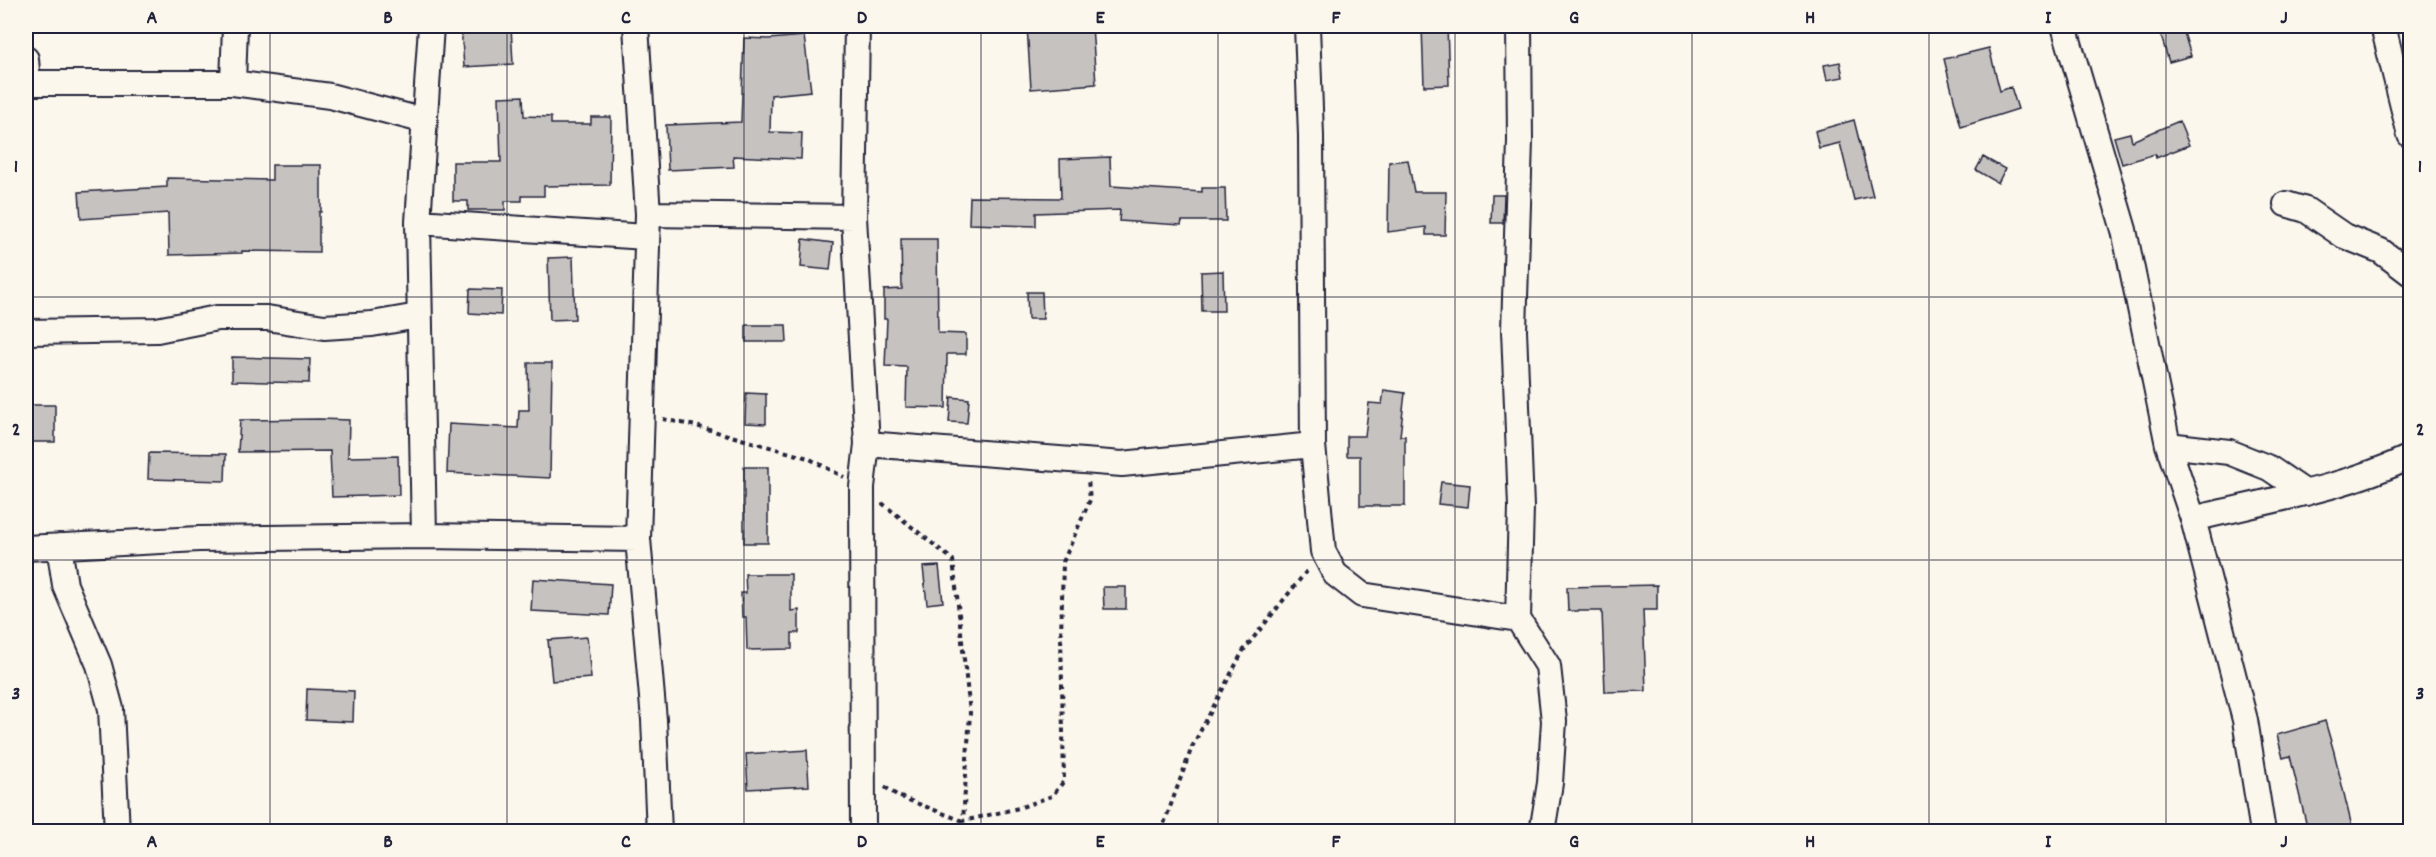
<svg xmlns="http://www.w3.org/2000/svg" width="2436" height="857" font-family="Dekko,sans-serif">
  <rect width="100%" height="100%" fill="#fbf7ec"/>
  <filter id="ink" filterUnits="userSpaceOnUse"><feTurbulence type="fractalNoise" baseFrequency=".0167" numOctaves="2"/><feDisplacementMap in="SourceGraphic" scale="12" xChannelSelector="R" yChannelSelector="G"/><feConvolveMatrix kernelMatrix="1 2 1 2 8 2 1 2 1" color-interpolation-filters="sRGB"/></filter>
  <g filter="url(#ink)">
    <path fill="#c6c2c0" stroke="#22223b" stroke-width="1.5" d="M461,26h50l2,38 -49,3z
      M1027,26h65l4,58 -65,5z
      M1422,26h25l2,59 -25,1z
      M2158,26h24l9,30 -22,6z
      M804,36l7,55 -40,4 -1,37 32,1 -1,26 -68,-3 1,11 -66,3 -2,-45 75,-3 3,-84 25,1z
      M1989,48l11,43 11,-4 7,22 -57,18 -17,-68z
      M1840,62l3,15 -16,3 -3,-15z
      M523,96l1,20 27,1v7h40v-7h20l-1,68 -66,1v10h-22v5h-17v9h-37v-9h-15v-39h48l-2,-65z
      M1854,120l19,76 -19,4 -14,-57 -21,5 -4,-17z
      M2179,121l10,24 -33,13 -1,-4 -33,10 -8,-27 16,-4 2,8z
      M1110,157l1,29 91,6v-4h23l1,33h-44l-1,4 -62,-4 1,-11 -84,3v13l-67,-2 1,-27 91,1 -1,-39z
      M1983,157l22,12 -7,14 -22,-13z
      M1408,160l6,32h32l-1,43h-19v-8l-38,5 1,-70z
      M272,165h49v47h-2v40l-77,-1v2l-73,2 -1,-42 -87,6 -2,-27 88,-5v-9l105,2z
      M1492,195h12l-1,28h-12z
      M803,239l30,4 -3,27 -29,-3z
      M901,239h36l1,94 28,1v20h-19l-1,54 -40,-1 1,-40 -22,-1 2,-47h-3v-29l18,-1z
      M573,257l2,62 -25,1 -2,-62z
      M1223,271l1,40h-22l-1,-39z
      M470,289l32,1 -1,25 -32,-2z
      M1027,292h15l1,27h-15z
      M746,325h40l1,17h-41z
      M232,357l78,2 -1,24 -77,-2z
      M528,363h24l-2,115 -103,-5 2,-49 69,4 1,-18h10z
      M1384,390l21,3 -5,43h5v70h-45v-50h-13v-20h18l4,-33 13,1z
      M746,393l20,1v30l-21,-1z
      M951,397l18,2 -2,24 -18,-1z
      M26,405h29v37h-29z
      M319,419l30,1 -1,37 50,-1 1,39 -67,2 -2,-46 -92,1 2,-32z
      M149,453l77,1 -1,27 -77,-2z
      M744,467h24v76h-24z
      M1441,482l29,3 -2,22 -30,-3z
      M939,566l4,36 -16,2 -4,-37z
      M745,574h46v37l8,-1v23h-7v16l-45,1 -1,-33h-4l-1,-24h5z
      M533,579l78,5 -2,31 -78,-4z
      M1657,585v25h-14l3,81 -41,1 -3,-81h-34l-1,-24z
      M1103,587h23v22h-22z
      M587,637l4,41 -39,3 -4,-41z
      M307,689l47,2 -1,31 -47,-2z
      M2325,721l9,31 19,79h-45l-18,-75 -7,2 -6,-23z
      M807,750l2,36 -61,3 -2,-35z"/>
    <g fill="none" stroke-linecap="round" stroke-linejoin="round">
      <g stroke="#22223b" stroke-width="28">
        <path id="minor" d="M636,26l12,188 -10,325 16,181 5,112
          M857,26l-3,191 13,227 -5,43 1,345
          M1307,26l4,110 2,309 10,106 12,23 27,21 156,24
          M1519,26l1,115 -6,189 7,177 -3,112 30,47 6,55 -4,62 -8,49
          M2064,26l60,204 44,215 25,74 52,201 18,112
          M2383,26l27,109
          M26,59l2,24
          M26,83h207l97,13 95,25
          M233,83l2,-57
          M2286,204l20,6 38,26 37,15 29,22
          M648,214l206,3
          M418,222l228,15
          M26,332l131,-2 60,-12h50l57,9 48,-3 46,-8
          M867,444l255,20 191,-19
          M2168,445l61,7 40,16 37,25
          M2193,519c73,-18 149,-30 217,-62
          M424,536l-6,-314 13,-196
          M59,546l6,39 34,80 12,44 6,123
          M26,548l173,-9 225,-3 214,3"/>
      </g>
      <path stroke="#22223b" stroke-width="4" stroke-dasharray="4.5 4.5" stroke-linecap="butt" d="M663,419l33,7 112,32 36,19
        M882,503l71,57 17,153 -7,108 56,-13 33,-12 12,-15 -3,-145 2,-74 27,-62 -2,-20
        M885,787l13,9 65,25 1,11
        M1161,832l31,-85 51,-96 66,-83"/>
      <use href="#minor" stroke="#fbf7ec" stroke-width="24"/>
    </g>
  </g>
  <path fill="none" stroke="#22223b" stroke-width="1.5" stroke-opacity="0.55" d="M270,26v806M507,26v806M744,26v806M981,26v806M1218,26v806M1455,26v806M1692,26v806M1929,26v806M2166,26v806M26,297h2384M26,560h2384"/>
  <rect width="2436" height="857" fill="none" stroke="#fbf7ec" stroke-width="66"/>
  <rect x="33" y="33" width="2370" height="791" fill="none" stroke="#22223b" stroke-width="2"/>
  <g font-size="20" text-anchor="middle" font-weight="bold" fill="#22223b">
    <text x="152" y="23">A</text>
    <text x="388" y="23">B</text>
    <text x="626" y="23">C</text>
    <text x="862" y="23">D</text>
    <text x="1100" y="23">E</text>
    <text x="1336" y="23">F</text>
    <text x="1574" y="23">G</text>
    <text x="1810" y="23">H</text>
    <text x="2048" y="23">I</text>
    <text x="2284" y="23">J</text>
    <text x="16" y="172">1</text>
    <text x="2420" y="172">1</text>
    <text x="16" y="435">2</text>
    <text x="2420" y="435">2</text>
    <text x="16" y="699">3</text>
    <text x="2420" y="699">3</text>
    <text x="152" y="847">A</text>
    <text x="388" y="847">B</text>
    <text x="626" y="847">C</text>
    <text x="862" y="847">D</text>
    <text x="1100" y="847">E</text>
    <text x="1336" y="847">F</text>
    <text x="1574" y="847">G</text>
    <text x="1810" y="847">H</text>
    <text x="2048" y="847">I</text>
    <text x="2284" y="847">J</text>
  </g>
</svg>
